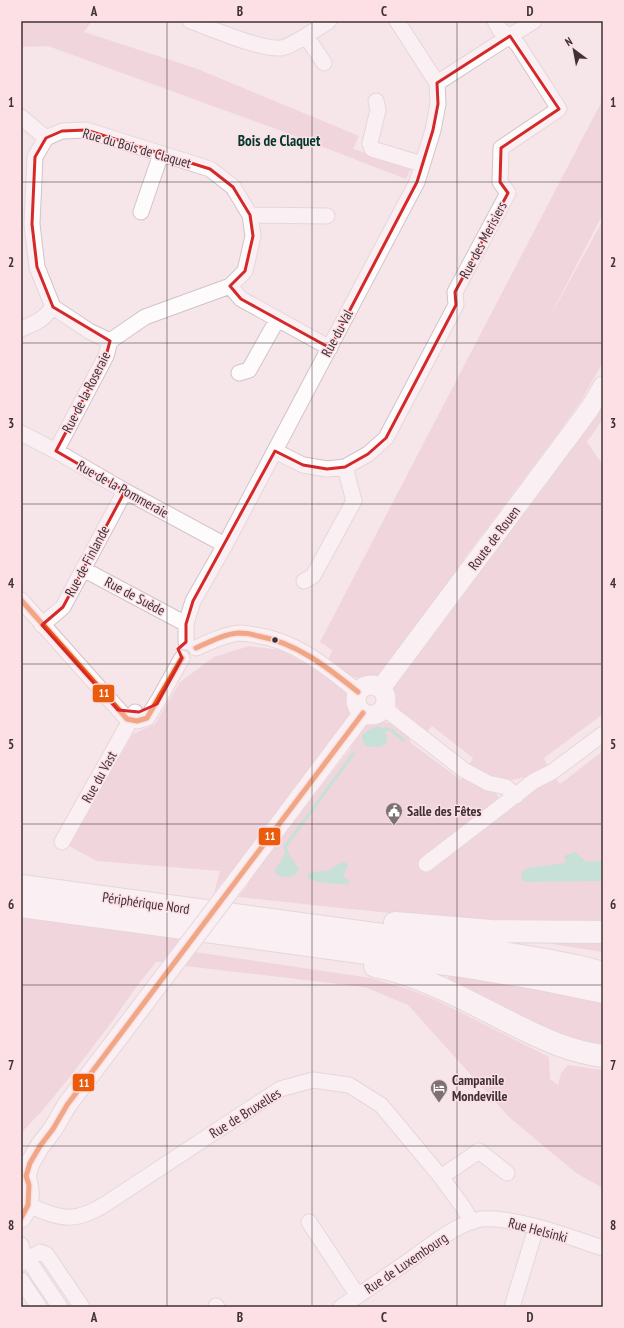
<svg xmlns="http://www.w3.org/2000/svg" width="624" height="1328" font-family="'PT Sans Narrow',sans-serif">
  <rect width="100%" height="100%" fill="#f6e6ea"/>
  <path fill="#e9c1cc" d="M21,21h71l-8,11 111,36 164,68 -6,13 59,17 -6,13 -127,-49 -231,-84 -27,1z
    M603,99v115l-57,110 57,-104v142l-22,39 -25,35 -93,124v10l-81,105c-27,8 -33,2 -54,-14l4,-11 -12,-8z
    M603,398v21l-16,23 16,23v249l-59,44 4,9c-15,8 -33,16 -51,12 -10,-3 -20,-9 -29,-13l5,-8 -41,-32 -6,7c-20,-15 -38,-24 -31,-53z
    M249,646l32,4 35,19 26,17 6,9 3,15 -1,7 -122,163h-4l-10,13 6,-22 -123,-10 -30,-16 66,-111 22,-10 25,-42 34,-25z
    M380,721c14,2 27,8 31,22l50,37 3,-4 30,16 4,4 -1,6 -4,5 -75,58 6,7 117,-87 14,-7 5,6 43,-33v170l-81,3 -142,-12 -142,-15 10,-12 -1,-3 104,-134v-10l14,-13z
    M21,912l160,26 -18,24h-7l-19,24 -26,37 -42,55 -28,34 -20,21z
    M603,937v15l-76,-12z
    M195,952l176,26 37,11 26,10 115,58 1,22 8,6 3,-12 7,-8 35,5v118l-27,-15 -67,-56 -101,-112 -43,-18 -180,-21z
    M449,974l32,3 122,25v49l-30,-6 -126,-61z"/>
  <path fill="#8edac4" d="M379,726c8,4 8,8 8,17 -7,5 -13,5 -21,3l-4,-6v-5l6,-5z
    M575,852l11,10 17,-1v20l-75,1 -6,-2 -1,-7 6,-5 39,-5 -2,-7z
    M285,853h3l11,16c-5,10 -13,10 -23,5l-1,-4 6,-9z
    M343,861l5,4 -5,12 6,3 -1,5 -31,-3 -9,-4v-5l5,-1 17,-2z"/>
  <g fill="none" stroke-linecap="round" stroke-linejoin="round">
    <path stroke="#8edac4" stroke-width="3" d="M385,729l6,1 12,10
      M287,853l-2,-6 68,-93"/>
    <g stroke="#d1c4c8" stroke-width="17">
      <path id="minor" d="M190,21c21,7 70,29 91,27 10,-1 38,-21 48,-27
        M495,21l5,9 10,6 24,-15
        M306,36l18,27
        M376,101l2,9 -8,33 2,6 50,15
        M21,117l25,21
        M141,212l20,-58
        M250,215l77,1
        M21,329c15,-6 22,-9 32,-22
        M110,341l-21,-10 -36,-24 -16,-40 -5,-43 3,-67 11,-19 16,-7 24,-1 124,39 23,18 17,28 3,21 -8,35 -15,15
        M239,373l10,-3 28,-50
        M21,433l35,18 69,40 100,54
        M56,451l50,-95 4,-15 35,-24 85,-31 11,13 89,49
        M275,451l28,14 24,4 18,-2 23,-13 18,-16 70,-133 -1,-13 53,-99 -8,-11 1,-34 58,-39 -41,-64 -8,-9 -73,47
        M83,569l103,55
        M304,581l9,-5 41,-75 -9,-34
        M21,600l106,119 10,2 10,-3 12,-19 23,-41
        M42,625l21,-18 62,-116
        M186,642v-18l7,-23 32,-56 192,-363 16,-52 5,-26 -1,-21 -40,-62
        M196,648c13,-6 28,-13 43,-15 5,0 11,1 16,2 40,5 72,32 103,57
        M384,708l80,62 24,13 18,4 10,9
        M62,842l73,-130
        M426,864l108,-83 18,-9 51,-38
        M441,1177l38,-26 28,22
        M28,1205c33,14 47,19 79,-2l173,-114 33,-9 36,5 32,20 60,72 22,30 9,15
        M309,1222l49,74
        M21,1245l2,7 37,55
        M21,1263l19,-11 6,2 36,53
        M21,1280l18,27
        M216,1306l1,1
        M341,1307c24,-16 49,-33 73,-50 17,-12 47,-36 68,-38 36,-2 87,18 121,29
        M512,1307l24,-79"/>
    </g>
    <g stroke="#d1c4c8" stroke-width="21">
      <path id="major" d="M356 700a15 15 0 1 1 30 0a15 15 0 1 1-30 0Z
        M381,688l195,-261 14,-19 13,-22
        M236,882l127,-169
        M21,1167c10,16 12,36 0,51
        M26,1176l4,-13 10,-17 13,-17 14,-24 103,-136"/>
    </g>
    <g stroke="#d1c4c8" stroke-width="24">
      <path id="highway" d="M21,886l420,57 105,17 30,6 27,7
        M21,906l441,60 78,13 63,13
        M395,923l96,8 112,1
        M375,966c50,10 94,36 140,59 28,14 56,27 88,31"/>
    </g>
    <use href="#minor" stroke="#fefbfc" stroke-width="15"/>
    <use href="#major" stroke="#fefbfc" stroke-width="19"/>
    <use href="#highway" stroke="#fefbfc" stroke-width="22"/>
    <g stroke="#d1c4c8" stroke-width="21" stroke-linecap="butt">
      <path id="major-bridge" d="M170,969l66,-87"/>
    </g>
    <use href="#major-bridge" stroke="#fefbfc" stroke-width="19"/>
    <g stroke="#fddfe6" stroke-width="8">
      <path id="bus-1" d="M21,600l106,119 10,2 10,-3 35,-60
        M196,648c13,-6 28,-14 43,-15 6,0 13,1 19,3 39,7 69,31 100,56
        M21,1218l7,-13 1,-20 -3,-9 4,-13 10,-17 13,-17 14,-24 296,-392"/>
    </g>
    <use href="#bus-1" stroke="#ea5b0c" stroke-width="5"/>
  </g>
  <path d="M0 0H624V1328H0ZM510,36l49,73 -58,39 -1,34 8,11 -53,99 1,13 -70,133 -18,16 -23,13 -18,2 -24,-4 -28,-14 -82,150 -7,23v18l-8,7 4,9 -25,46 -18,8 -21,-2 -76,-85 21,-18 62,-116 -69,-40 50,-95 4,-15 -57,-34 -16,-40 -5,-43 3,-67 11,-19 16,-7 24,-1 124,39 23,18 17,28 3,21 -8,35 -15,15 11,13 89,49 87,-166 16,-52 5,-26 -1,-21z" fill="#f6e6ea" fill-opacity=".55" fill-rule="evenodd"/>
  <path fill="none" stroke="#d62828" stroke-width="3" stroke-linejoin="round" d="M510,36l49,73 -58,39 -1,34 8,11 -53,99 1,13 -70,133 -18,16 -23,13 -18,2 -24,-4 -28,-14 -82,150 -7,23v18l-8,7 4,9 -25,46 -18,8 -21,-2 -76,-85 21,-18 62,-116 -69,-40 50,-95 4,-15 -57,-34 -16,-40 -5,-43 3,-67 11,-19 16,-7 24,-1 124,39 23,18 17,28 3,21 -8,35 -15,15 11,13 89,49 87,-166 16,-52 5,-26 -1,-21z"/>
  <path fill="none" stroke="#3e3235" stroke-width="1" stroke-opacity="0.55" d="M167,21v1286M312,21v1286M457,21v1286M21,182h582M21,343h582M21,504h582M21,664h582M21,824h582M21,985h582M21,1146h582"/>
  <defs>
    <g id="civic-pin" transform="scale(0.9)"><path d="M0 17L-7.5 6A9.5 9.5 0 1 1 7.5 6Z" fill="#7e7174" stroke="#fddfe6"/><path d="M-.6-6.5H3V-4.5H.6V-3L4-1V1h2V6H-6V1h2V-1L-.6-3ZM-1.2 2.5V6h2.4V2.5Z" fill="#fff"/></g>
    <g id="hotel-pin" transform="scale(0.9)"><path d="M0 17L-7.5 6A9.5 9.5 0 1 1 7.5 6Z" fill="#7e7174" stroke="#fddfe6"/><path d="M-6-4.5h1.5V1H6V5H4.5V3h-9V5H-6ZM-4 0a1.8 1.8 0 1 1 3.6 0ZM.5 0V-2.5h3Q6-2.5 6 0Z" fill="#fff"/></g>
  </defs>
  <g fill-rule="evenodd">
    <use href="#civic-pin" x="394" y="811"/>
    <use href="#hotel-pin" x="439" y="1088"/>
  </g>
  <circle fill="#3e3235" stroke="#fddfe6" stroke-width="1.5" cx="275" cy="640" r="3.5"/>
  <g text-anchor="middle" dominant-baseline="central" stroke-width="3" stroke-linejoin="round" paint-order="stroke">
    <g font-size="14" fill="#3e3235" stroke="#fddfe6">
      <text transform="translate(137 148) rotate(16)">Rue du Bois de Claquet</text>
      <text transform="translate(483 240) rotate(-62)">Rue des Merisiers</text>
      <text transform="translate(337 333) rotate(-62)">Rue du Val</text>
      <text transform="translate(86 392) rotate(-63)">Rue de la Roseraie</text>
      <text transform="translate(123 489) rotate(29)">Rue de la Pommeraie</text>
      <text transform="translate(494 538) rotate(-53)">Route de Rouen</text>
      <text transform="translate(87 561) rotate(-62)">Rue de Finlande</text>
      <text transform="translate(135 596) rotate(28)">Rue de Suède</text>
      <text transform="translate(99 777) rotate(-61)">Rue du Vast</text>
      <text transform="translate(146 903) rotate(8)">Périphérique Nord</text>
      <text transform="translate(245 1113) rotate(-32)">Rue de Bruxelles</text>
      <text transform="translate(538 1230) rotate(15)">Rue Helsinki</text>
      <text transform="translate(406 1263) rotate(-34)">Rue de Luxembourg</text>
    </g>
    <g font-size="14" font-weight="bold" fill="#3e3235" stroke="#fddfe6" text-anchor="start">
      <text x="407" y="811">Salle des Fêtes</text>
      <text x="452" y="1080">Campanile<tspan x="452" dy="16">Mondeville</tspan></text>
    </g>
    <g font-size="15" font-weight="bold" fill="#003a2d" stroke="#fddfe6">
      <text x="279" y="140">Bois de Claquet</text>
    </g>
  </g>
  <g stroke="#fddfe6" stroke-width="1.5">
    <rect x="92" y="684" width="23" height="19" rx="4" fill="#ea5b0c"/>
    <rect x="258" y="827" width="23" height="19" rx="4" fill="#ea5b0c"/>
    <rect x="72" y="1073" width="23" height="19" rx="4" fill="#ea5b0c"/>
  </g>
  <g font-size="11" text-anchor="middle" font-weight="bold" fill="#fff">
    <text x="104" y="697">11</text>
    <text x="270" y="840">11</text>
    <text x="84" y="1087">11</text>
  </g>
  <rect width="624" height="1328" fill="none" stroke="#fddfe6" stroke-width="44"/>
  <g transform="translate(574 50) rotate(328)" stroke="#fddfe6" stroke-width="3" paint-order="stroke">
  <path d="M0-3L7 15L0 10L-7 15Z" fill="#3e3235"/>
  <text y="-6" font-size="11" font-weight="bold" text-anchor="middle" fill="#3e3235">N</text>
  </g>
  <rect x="22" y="22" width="580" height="1284" fill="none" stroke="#3e3235" stroke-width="1.5"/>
  <g font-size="13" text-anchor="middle" font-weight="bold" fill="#3e3235">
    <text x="94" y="16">A</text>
    <text x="240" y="16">B</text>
    <text x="384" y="16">C</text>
    <text x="530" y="16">D</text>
    <text x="11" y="107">1</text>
    <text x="613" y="107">1</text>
    <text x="11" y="267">2</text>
    <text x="613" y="267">2</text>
    <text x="11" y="428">3</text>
    <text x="613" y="428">3</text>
    <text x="11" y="588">4</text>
    <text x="613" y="588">4</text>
    <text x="11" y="749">5</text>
    <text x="613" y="749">5</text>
    <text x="11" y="909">6</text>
    <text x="613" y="909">6</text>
    <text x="11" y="1070">7</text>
    <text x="613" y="1070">7</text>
    <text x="11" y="1230">8</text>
    <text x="613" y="1230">8</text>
    <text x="94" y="1322">A</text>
    <text x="240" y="1322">B</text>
    <text x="384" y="1322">C</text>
    <text x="530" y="1322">D</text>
  </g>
</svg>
